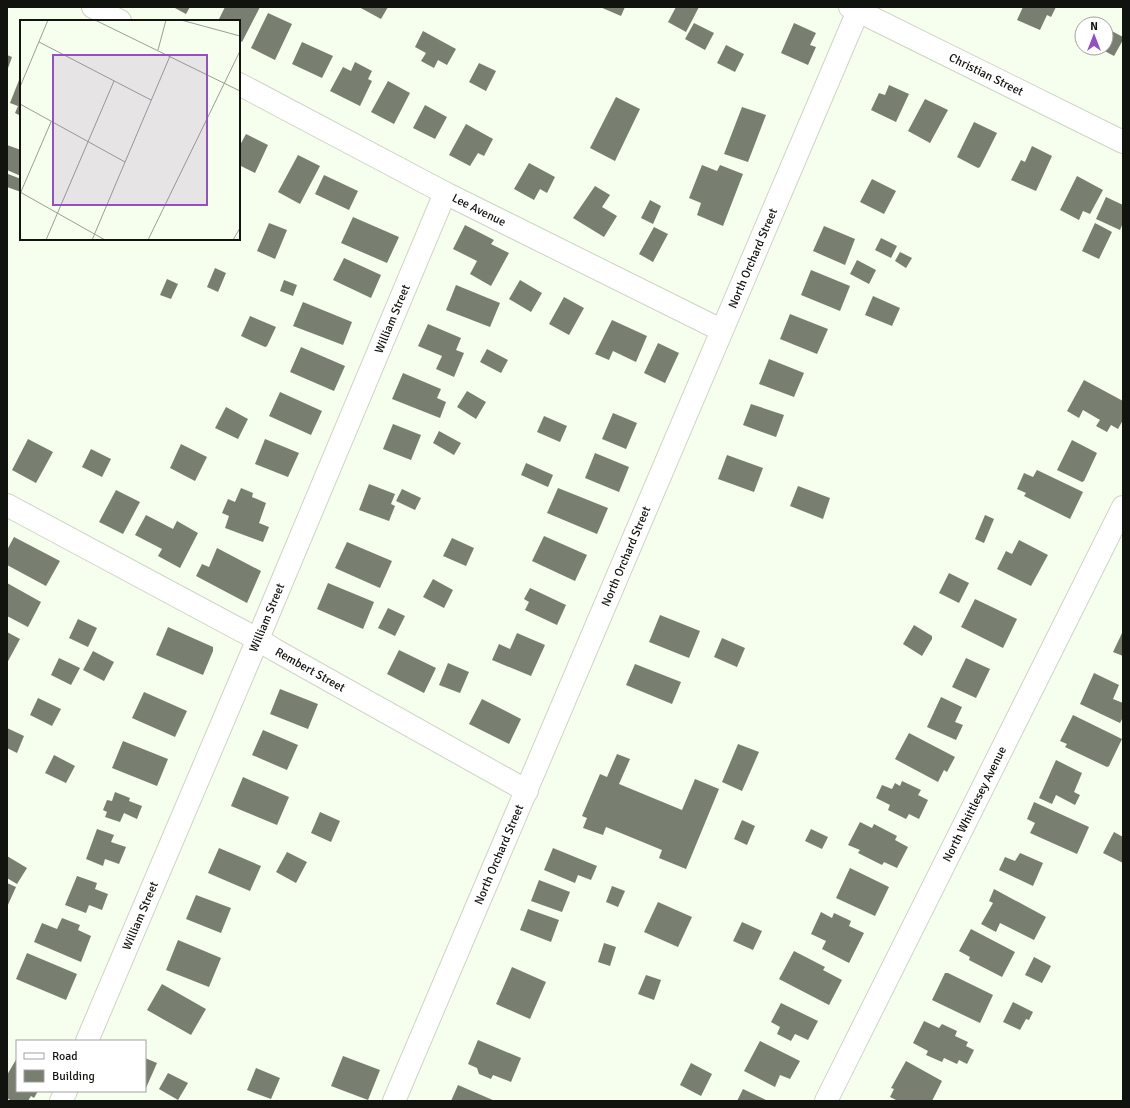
<svg xmlns="http://www.w3.org/2000/svg" width="1130" height="1108" font-family="Signika,sans-serif">
  <rect width="100%" height="100%" fill="#f6feed"/>
  <path fill="#787f71" d="M173,7h17l-4,7z
    M225,7h35l-18,35 -3,-2v-19h-21z
    M359,7h29l-7,12z
    M600,7h25l-4,9z
    M676,7h23l-13,25 -18,-10z
    M1023,7h33l-5,10 -4,-2 -7,15 -23,-10z
    M268,13l24,11 -17,36 -24,-12z
    M694,23l20,10 -9,17 -20,-11z
    M794,23l22,10 -6,12 6,2 -8,18 -27,-12z
    M1106,28l17,9v3l-9,16 -15,-8h7z
    M423,31l33,18 -9,16 -9,-5 -4,8 -13,-7 5,-8 -11,-6z
    M302,42l31,14 -11,22 -30,-14z
    M726,45l18,9 -9,18 -18,-9z
    M7,55l5,2 -5,14z
    M355,62l17,9 -4,8 4,2 -12,25 -30,-15 13,-24 8,4z
    M479,63l17,8 -10,20 -17,-9z
    M21,75v41l-6,-3 3,-7 -8,-3z
    M388,81l22,12 -16,31 -23,-12z
    M889,85l20,9 -13,28 -25,-12 8,-17 6,2z
    M616,97l24,12 -25,52 -25,-13z
    M925,99l23,11 -18,33 -22,-12z
    M425,105l22,12 -12,22 -22,-11z
    M742,107l24,8 -18,47 -24,-8z
    M974,122l23,11 -17,34 -2,1 -21,-11z
    M466,124l27,15 -9,17 -6,-3 -8,13 -21,-11z
    M246,134l22,11 -13,28 -16,-8v-18z
    M7,145l14,5v26l-14,-6z
    M1032,146l20,10 -16,35 -25,-11 10,-20 4,2z
    M298,155l22,11 -20,38 -22,-12z
    M529,163l26,14 -8,16 -7,-4 -6,11 -20,-11z
    M702,165l15,6 3,-6 23,9 -20,52 -26,-11 4,-12 -12,-5z
    M8,174l13,5v13l-14,-5z
    M324,175l34,16 -9,19 -34,-16z
    M1077,176l26,14 -13,24 -7,-3 -4,9 -19,-10z
    M872,179l24,12 -12,23 -24,-12z
    M595,186l15,9 -8,12 15,9 -13,21 -31,-19z
    M1106,197l17,8v18l-3,7 -24,-11z
    M650,200l11,6 -8,18 -12,-6z
    M353,217l46,20 -12,26 -46,-20z
    M269,223l18,7 -12,29 -18,-8z
    M1095,223l17,9 -13,27 -17,-8z
    M465,225l29,15 -3,4 18,9 -18,33 -21,-12 7,-13 -24,-12z
    M824,226l31,13 -10,26 -32,-14z
    M654,227l14,7 -15,28 -14,-8z
    M881,238l16,8 -6,12 -16,-8z
    M900,252l12,6 -6,10 -11,-7z
    M344,258l37,17 -10,23 -38,-18z
    M857,260l19,10 -7,14 -19,-10z
    M215,268l11,5 -8,19 -11,-5z
    M811,270l39,16 -10,25 -39,-16z
    M167,279l11,5 -7,15 -11,-4z
    M284,280l13,5 -4,11 -13,-5z
    M520,280l22,13 -11,19 -22,-13z
    M456,285l44,18 -10,24 -44,-17z
    M873,296l27,12 -8,18 -27,-11z
    M564,297l20,11 -15,27 -20,-11z
    M303,302l49,20 -9,23 -50,-19z
    M790,314l38,15 -11,25 -37,-15z
    M250,316l26,11 -9,19 -2,1 -24,-11z
    M612,320l35,16 -11,26 -23,-11 -4,9 -14,-6z
    M428,324l33,14 -5,12 8,3 -10,24 -18,-8 6,-13 -24,-10z
    M658,343l21,10 -14,30 -21,-10z
    M301,347l44,19 -11,25 -44,-19z
    M487,349l21,11 -7,13 -21,-11z
    M769,359l35,14 -10,24 -35,-13z
    M403,373l38,16 -4,9 9,4 -6,16 -48,-19z
    M1084,380l39,21v19l-5,9 -7,-4 -4,7 -11,-6 4,-6 -17,-10 -4,8 -12,-7z
    M467,391l19,11 -10,17 -19,-12z
    M280,392l42,19 -11,24 -42,-19z
    M751,404l33,11 -8,22 -33,-12z
    M226,407l22,12 -10,20 -23,-11z
    M613,413l24,10 -11,26 -24,-10z
    M544,416l23,10 -7,16 -23,-10z
    M393,424l28,11 -10,25 -28,-11z
    M439,431l22,12 -7,12 -21,-12z
    M28,439l25,13 -17,31 -24,-13z
    M265,439l34,14 -11,24 -33,-13z
    M1072,440l25,13 -13,28 -2,1 -25,-12z
    M181,444l26,13 -12,24 -25,-13z
    M91,449l20,10 -9,18 -20,-10z
    M595,453l34,14 -10,25 -34,-14z
    M727,455l36,13 -9,24 -36,-13z
    M526,463l27,12 -5,12 -27,-12z
    M1037,470l46,22 -13,27 -46,-23 2,-3 -9,-4 7,-16 9,4z
    M369,484l26,10 -4,10 4,2 -6,15 -30,-11z
    M798,486l32,12 -7,21 -33,-13z
    M241,488l12,5 -1,4 14,6 -7,20 10,4 -6,15 -38,-14 4,-12 -7,-3 6,-14 7,3z
    M558,488l50,20 -11,26 -50,-21z
    M402,489l19,9 -6,12 -19,-9z
    M116,490l24,12 -17,32 -24,-12z
    M146,515l27,14 4,-8 21,12 -18,35 -22,-12 4,-7 -27,-14z
    M985,515l9,4 -10,24 -9,-4z
    M544,536l43,19 -12,26 -43,-20z
    M14,537l46,24 -14,25 -39,-21v-15z
    M452,538l22,10 -8,18 -23,-10z
    M1019,540l29,15 -17,31 -34,-17 9,-18 6,3z
    M347,542l45,19 -12,27 -45,-20z
    M217,548l44,23 -14,32 -51,-27 6,-12 7,3z
    M949,573l20,10 -10,20 -20,-10z
    M433,579l20,11 -9,18 -21,-11z
    M7,583l34,19 -13,25 -21,-11z
    M328,583l46,19 -11,27 -46,-20z
    M530,588l36,17 -9,20 -32,-15 4,-8 -5,-3z
    M975,599l42,20 -14,29 -42,-21z
    M388,608l17,8 -10,20 -17,-8z
    M660,615l40,16 -11,27 -40,-16z
    M78,619l19,9 -9,19 -19,-9z
    M914,625l18,11v3l-10,17 -19,-12z
    M168,627l45,20v4l-10,24 -47,-20z
    M1123,631v25l-10,-4z
    M7,632l13,7 -13,24z
    M517,633l28,12 -14,31 -39,-16 7,-16 11,5z
    M722,638l23,10 -8,19 -23,-10z
    M399,650l37,18 -12,25 -37,-19z
    M93,651l21,11 -10,19 -21,-11z
    M59,658l21,10 -9,17 -20,-10z
    M966,658l24,11 -14,29 -24,-11z
    M448,663l21,9 -9,21 -21,-8z
    M635,664l46,18 -9,22 -46,-19z
    M1094,673l25,12 -6,14 10,4v14l-3,6 -40,-19z
    M280,689l38,15 -10,25 -38,-15z
    M144,692l43,19 -12,26 -43,-19z
    M941,697l21,10 -7,15 8,3 -7,15 -29,-13z
    M38,698l23,11 -9,17 -22,-11z
    M482,699l39,20 -12,25 -40,-20z
    M1073,715l49,24 -13,27 -2,1 -42,-20 2,-3 -7,-3z
    M7,728l17,8 -7,17 -10,-5z
    M263,730l35,15 -11,25 -35,-15z
    M909,733l46,24 -8,15 -3,-2 -6,12 -43,-23z
    M123,741l45,18 -11,27 -45,-18z
    M738,744l21,8 -17,39 -20,-9z
    M617,754l13,5 -11,25 63,26 13,-31 24,10 -33,80 -27,-11 3,-8 -56,-23 -3,8 -20,-7 4,-10 -5,-2 18,-42 7,3z
    M54,755l21,11 -9,17 -21,-10z
    M1056,760l26,13 -8,19 6,3 -5,10 -19,-10 -4,9 -13,-6z
    M243,777l46,20 -12,28 -46,-19z
    M902,781l19,9 -3,5 10,5 -9,19 -10,-5 -3,5 -18,-9 2,-5 -14,-7 6,-13 10,4 3,-6 5,3z
    M115,792l15,6 -1,3 13,5 -5,13 -13,-6 -4,9 -15,-5 2,-5 -4,-2 4,-10 5,1z
    M1034,802l55,25 -12,27 -47,-21 5,-10 -8,-4z
    M320,812l20,9 -9,21 -20,-9z
    M742,820l13,6 -8,19 -13,-6z
    M860,822l12,6 2,-4 23,12 -2,4 13,7 -11,21 -13,-6 -2,3 -24,-12 2,-3 -12,-5z
    M97,829l17,6 -3,7 15,5 -7,17 -14,-5 -2,7 -17,-7z
    M811,829l17,8 -6,12 -17,-8z
    M1114,832l9,5v26l-20,-10z
    M219,848l42,18 -11,25 -42,-18z
    M553,848l44,18 -6,14 -13,-5 -3,8 -31,-13z
    M287,852l20,10 -11,21 -20,-11z
    M1020,853l23,10 -10,23 -34,-16 6,-13 10,4z
    M7,856l20,12 -10,16 -10,-6z
    M850,868l39,19 -14,29 -39,-18z
    M77,876l20,7 -2,6 13,5 -6,16 -13,-5 -3,8 -21,-8z
    M539,880l31,12 -8,20 -31,-11z
    M7,883l9,4 -9,20z
    M612,886l13,5 -7,16 -12,-5z
    M994,889l52,28 -12,23 -34,-17 -4,9 -15,-8 12,-21 -4,-2z
    M196,895l35,13 -10,25 -35,-14z
    M658,902l34,15 -14,30 -34,-15z
    M528,909l31,11 -8,22 -31,-12z
    M821,912l11,6 2,-5 17,8 -2,5 15,7 -15,30 -27,-14 4,-8 -15,-7z
    M62,918l18,7 -2,5 13,6 -10,26 -47,-20 8,-19 15,6z
    M742,922l20,9 -9,19 -20,-9z
    M971,929l44,23 -13,25 -33,-17 1,-3 -11,-6z
    M178,940l43,18 -12,29 -43,-17z
    M604,943l12,4 -6,19 -12,-4z
    M794,951l31,16 -2,3 19,10 -13,25 -50,-26z
    M27,953l50,21 -11,26 -50,-21z
    M1034,957l17,9 -9,17 -17,-8z
    M512,967l34,15 -16,37 -34,-15z
    M945,973h3l45,22 -13,28 -48,-23z
    M646,975l15,5 -7,20 -16,-6z
    M162,984l44,25 -15,26 -44,-25z
    M1013,1002l20,10 -4,8 -3,-1 -6,11 -17,-8z
    M781,1003l37,18 -10,19 -13,-6 -4,7 -14,-7 3,-7 -9,-5z
    M924,1021l15,7 3,-4 15,7 -2,5 13,6 -2,4 8,4 -7,14 -8,-4 -2,4 -13,-6 -2,4 -16,-7 2,-4 -15,-8z
    M478,1040l43,18 -10,24 -18,-7 -2,4 -12,-5 -2,-6 -9,-4z
    M760,1041l40,20 -10,18 -10,-4 -5,12 -31,-16z
    M343,1056l37,14 -12,30 -37,-14z
    M17,1058v33h21l-4,7 -3,-2 -3,5h-16l-5,-3v-23z
    M145,1058l12,5 -11,25 -1,-1z
    M906,1061l36,20 -10,20h-34l-8,-4 4,-8 -3,-1z
    M691,1063l21,11 -11,22 -21,-11z
    M256,1068l24,10 -9,21 -24,-9z
    M168,1073l20,10 -10,17 -19,-11z
    M458,1085l37,16h-44z
    M743,1089l25,12h-31z"/>
  <g fill="none" stroke-linecap="round" stroke-linejoin="round">
    <g stroke="#cdd5c5" stroke-width="24">
      <g id="minor">
        <path d="M93,7l27,14"/>
        <path id="s1" d="M239,84l206,109 276,137"/>
        <path id="s2" d="M7,505l250,134 18,11 252,141"/>
        <path id="s3" d="M87,1041l162,-381 196,-467"/>
        <path d="M61,1101l5,-10"/>
        <path id="s4" d="M394,1101l464,-1090"/>
        <path id="s5" d="M826,1101l297,-594"/>
      </g>
    </g>
    <g stroke="#cdd5c5" stroke-width="24">
      <g id="secondary">
        <path id="s6" d="M850,7l273,135"/>
      </g>
    </g>
    <use href="#minor" stroke="#fff" stroke-width="22"/>
    <use href="#secondary" stroke="#fff" stroke-width="22"/>
  </g>
  <g text-anchor="middle" dominant-baseline="central" stroke-width="3" stroke-linejoin="round" paint-order="stroke">
    <g font-size="12" fill="#11130e" stroke="#fff">
      <text stroke="none"><textPath href="#s6" startOffset="152">Christian Street</textPath></text>
      <text stroke="none"><textPath href="#s1" startOffset="271">Lee Avenue</textPath></text>
      <text stroke="none"><textPath href="#s4" startOffset="916">North Orchard Street</textPath></text>
      <text stroke="none"><textPath href="#s3" startOffset="784">William Street</textPath></text>
      <text stroke="none"><textPath href="#s4" startOffset="592">North Orchard Street</textPath></text>
      <text stroke="none"><textPath href="#s3" startOffset="460">William Street</textPath></text>
      <text stroke="none"><textPath href="#s2" startOffset="345">Rembert Street</textPath></text>
      <text stroke="none"><textPath href="#s5" startOffset="332">North Whittlesey Avenue</textPath></text>
      <text stroke="none"><textPath href="#s4" startOffset="268">North Orchard Street</textPath></text>
      <text stroke="none"><textPath href="#s3" startOffset="136">William Street</textPath></text>
    </g>
  </g>
  <g transform="translate(20 20)">
    <rect width="220" height="220" fill="#f6feed"/>
    <path fill="none" stroke="#9aa094" stroke-width="1" d="M75,0l145,71M161,0l59,16M19,22l112,58M138,30l8,-30M0,67l28,-67M0,84l105,58M0,172l85,48M0,174l31,-72M26,220l68,-159M72,220l78,-184M128,220l92,-189M213,220l7,-12"/>
    <path fill="#9350c4" fill-opacity="0.15" stroke="#9350c4" stroke-width="2" d="M33,35h154v150h-154z"/>
    <rect width="220" height="220" fill="none" stroke="#11130e" stroke-width="2"/>
  </g>
  <rect width="1130" height="1108" fill="none" stroke="#11130e" stroke-width="16"/>
  <rect x="16" y="1040" width="130" height="52" fill="#ffffff" stroke="#a0a19f"/>
  <rect x="24" y="1053" width="20" height="6" fill="#ffffff" stroke="#a0a19f"/>
  <text x="52" y="1060" font-size="12" fill="#11130e">Road</text>
  <rect x="24" y="1070" width="20" height="12" fill="#787f71" stroke="#a0a19f"/>
  <text x="52" y="1080" font-size="12" fill="#11130e">Building</text>
  <g transform="translate(1094 36)"><circle r="19" fill="#ffffff" stroke="#a0a19f"/>
  <path d="M0-3L7 15L0 10L-7 15Z" fill="#9350c4"/>
  <text y="-6" font-size="11" font-weight="bold" text-anchor="middle" fill="#11130e">N</text>
  </g>
</svg>
